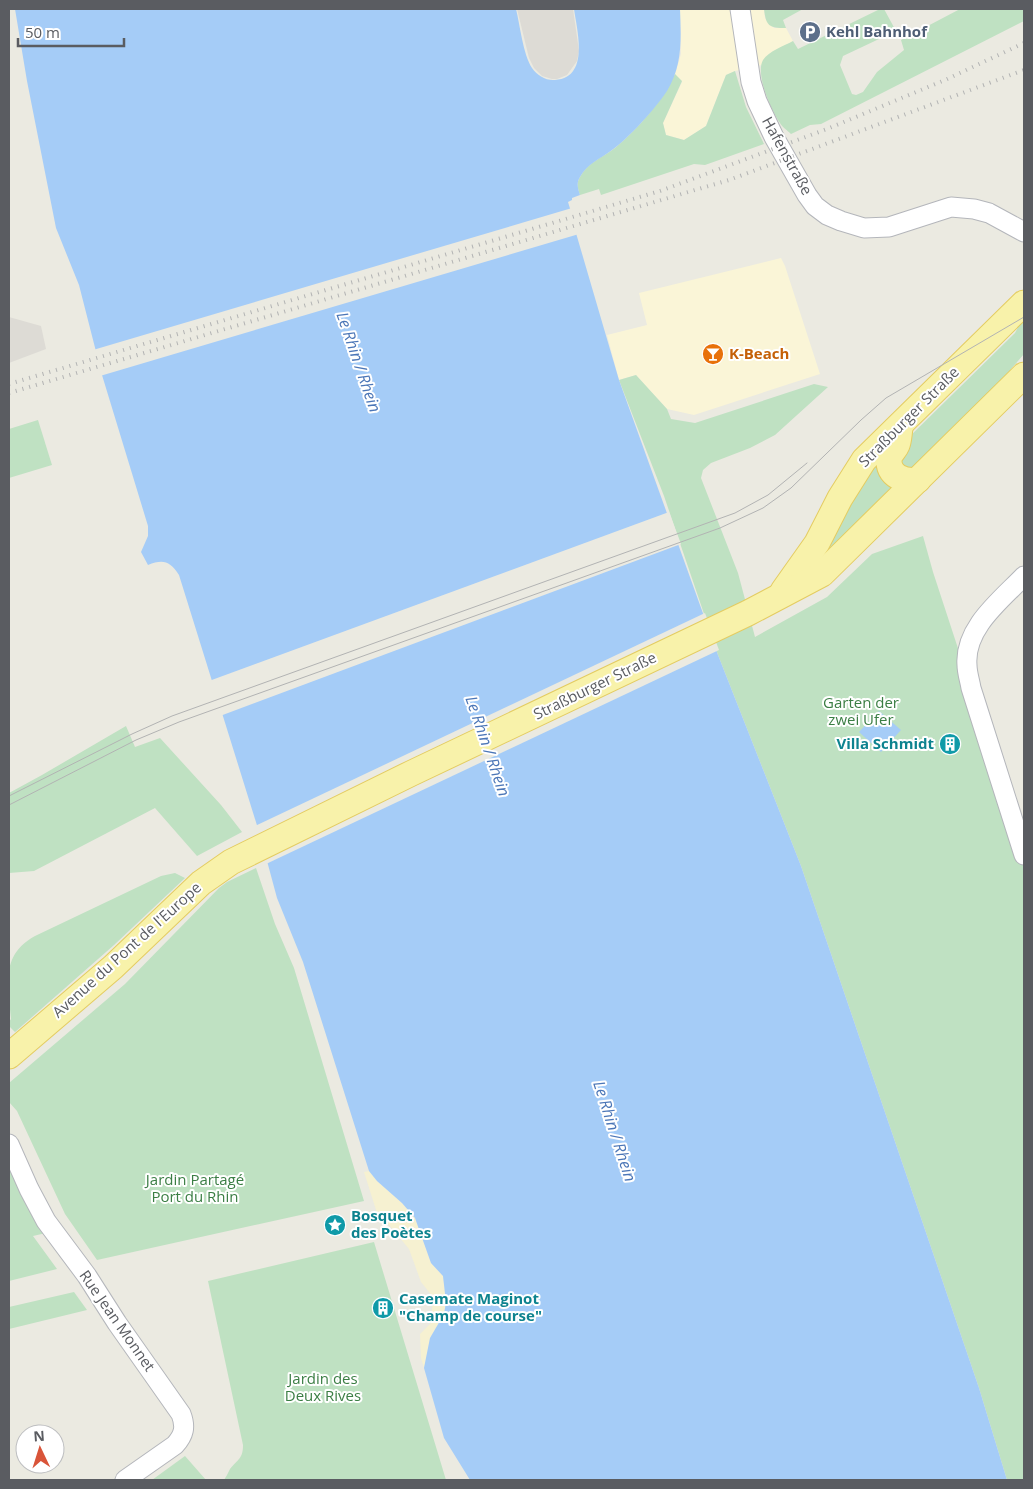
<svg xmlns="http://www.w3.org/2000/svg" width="1033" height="1489" viewBox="0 0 1033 1489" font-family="'Open Sans',sans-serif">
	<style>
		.commercial { fill: #faf5d7 }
		.industrial { fill: #dddbd5 }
		.green { fill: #bfe1c2 }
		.sand { fill: #f6f1d1 }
		.water { fill: #a5ccf7 }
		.pier { fill: #ebeae1 }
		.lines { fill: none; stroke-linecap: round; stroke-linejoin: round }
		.minor-casing { stroke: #b4b6bb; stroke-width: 21 }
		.major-casing { stroke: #e4cc61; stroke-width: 27 }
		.minor { stroke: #fff; stroke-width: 19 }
		.major { stroke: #f8f2aa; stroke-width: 25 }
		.tram { stroke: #b2b3b3; stroke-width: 1 }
		.rail { stroke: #b2b3b3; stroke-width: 4; stroke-dasharray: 1 6; stroke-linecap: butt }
		.labels { text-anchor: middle; stroke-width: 4; stroke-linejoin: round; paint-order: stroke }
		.service-label { font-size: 15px; font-weight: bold; fill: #4e5e75; stroke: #fff; text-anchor: start }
		.street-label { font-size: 15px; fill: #5a5c61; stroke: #fff }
		.food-label { font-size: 15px; font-weight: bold; fill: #c56008; stroke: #fff; text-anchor: start }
		.park-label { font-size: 15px; fill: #3b7e44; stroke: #fff }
		.culture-label { font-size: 15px; font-weight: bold; fill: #0d838f; stroke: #fff; text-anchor: start }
		.water-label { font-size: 16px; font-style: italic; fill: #4b76b7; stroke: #fff }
	</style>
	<rect width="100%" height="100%" fill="#ebeae1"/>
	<!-- commercial -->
	<g class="commercial">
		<polygon points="680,9 764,9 765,18 774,28 786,28 793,41 769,54 764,60 762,65 735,71 726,75 706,126 684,140 666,135 663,123 682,82 675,74 681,54"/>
		<polygon points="781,258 785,266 820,374 694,415 667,409 636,375 619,380 607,335 647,325 639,293"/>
	</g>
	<!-- industrial -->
	<g class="industrial">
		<polygon points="517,9 573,9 579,51 577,61 567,75 557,79 552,79 542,76 534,68 529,58"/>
		<polygon points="9,317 41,326 46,349 9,363"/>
	</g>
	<!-- green -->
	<g class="green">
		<path d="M764 9H803L783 20 786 28C769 28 766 26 764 9Z"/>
		<path d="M880 9H884L896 31 843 56 840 65 852 94 856 95 863 92 877 72 904 50 901 40 960 9H1024V21L821 124 810 125 791 134C787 130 782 127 780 123 771 110 755 74 763 60 769 51 784 46 793 41L798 49Z"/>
		<path d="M735 71 746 107 764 144 705 165 694 164 601 195 599 189 580 195C578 189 576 183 580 177 588 162 602 158 615 148 639 128 661 102 675 74L682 81 663 123 666 135 684 140 706 126 726 75Z"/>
		<polygon points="1024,316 1024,354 1011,369 1002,386 917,471 900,469 901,445 1015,333"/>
		<polygon points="636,375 667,409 671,419 695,423 814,384 828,387 775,435 750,448 711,463 703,470 701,478 738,573 755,637 827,597 872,554 923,536 933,572 1024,850 1024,1480 1007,1480 979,1388 801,866 718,655 664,496 619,380"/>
		<polygon points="38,420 52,465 9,478 9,429"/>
		<polygon points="879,458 898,488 820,561 826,543"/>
		<polygon points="126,726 135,747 160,738 221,805 242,832 197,856 155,808 34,871 9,873 9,793 42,775"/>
		<polygon points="256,868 275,924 294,968 364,1201 97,1260 65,1214 17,1111 9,1102 9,1083 125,984 219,888 227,882"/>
		<path d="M175 873 185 878 114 945 15 1032 9 1026V1022L11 1019C8 986 0 955 35 936L161 876Z"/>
		<polygon points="9,1161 46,1233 33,1236 57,1269 9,1281"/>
		<path d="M374 1242 446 1480H224C226 1477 228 1473 230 1469 238 1459 243 1459 243 1445L208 1281Z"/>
		<polygon points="74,1292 87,1310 9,1329 9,1307"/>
		<polygon points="185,1456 206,1480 152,1480"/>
	</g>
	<!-- sand -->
	<polygon class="sand" points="369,1171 377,1181 402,1203 415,1218 431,1263 443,1276 446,1302 444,1314 430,1338 424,1368 421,1358 420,1334 431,1323 433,1297 421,1282 409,1249 390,1226 377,1213 364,1172"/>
	<!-- water -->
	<g class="water">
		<path d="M15 9H516C520 25 523 54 532 68 537 75 546 81 555 80 590 78 577 30 574 9H680C681 38 683 65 667 91 656 108 628 139 612 150 600 159 587 164 580 177 576 183 578 189 580 195L572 198V200L568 202 572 215 571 216 619 380 718 655 801 866 979 1388 1007 1480H470L444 1438 424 1368 430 1338 444 1314 446 1302 443 1276 431 1263 415 1218 402 1203 377 1181 369 1171 303 962 277 898 260 835 179 575C170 561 163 559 148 565L141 552 148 536V526L102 375 79 285 56 228 27 81Z"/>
		<polygon points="879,711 901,730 881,752 859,732"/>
	</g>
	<!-- pier -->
	<g class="pier">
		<polygon points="572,208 579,234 100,376 93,350"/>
		<polygon points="669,512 681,544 220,716 209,681"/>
		<polygon points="705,613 719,650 266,864 255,826"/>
	</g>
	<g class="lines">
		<!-- minor casing -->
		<g class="minor-casing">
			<g id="minor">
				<polyline points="740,9 751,82 757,101 774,137 807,195 815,206 827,215 841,221 864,228 889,227 951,207 974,209 989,213 1024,232"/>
				<path d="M1024 576C1001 600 964 628 967 665 967 673 970 681 971 688L1024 855"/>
				<path d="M9 1144 29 1189 46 1221 87 1276 117 1323 181 1414C186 1427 184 1435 175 1445L125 1480"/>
			</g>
		</g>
		<!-- major casing -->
		<g class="major-casing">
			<g id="major">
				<path d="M900 428C899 434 899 440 897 445 895 450 890 453 889 459 888 476 904 482 918 480"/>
				<polyline points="783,591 817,543 840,498 864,460 1024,303"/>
				<polyline points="9,1056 113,967 201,883 231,862 412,773 748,613 822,574 1024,375"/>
			</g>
		</g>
		<!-- minor -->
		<use href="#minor" class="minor"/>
		<!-- major -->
		<use href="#major" class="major"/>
		<!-- tram -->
		<g class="tram">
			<polyline points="9,796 132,734 172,716 735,513 768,495 807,463"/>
			<polyline points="9,805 136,740 179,722 720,528 763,508 791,488 861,420 886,398 1024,317"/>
		</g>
		<!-- rail -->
		<g class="rail">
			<polyline points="9,384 660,191 827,129 945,80 1024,43"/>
			<polyline points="9,393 729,180 1024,70"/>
		</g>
	</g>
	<!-- icons -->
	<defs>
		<g id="parking-disc" transform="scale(1.125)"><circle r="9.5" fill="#5c6f8a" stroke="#fff"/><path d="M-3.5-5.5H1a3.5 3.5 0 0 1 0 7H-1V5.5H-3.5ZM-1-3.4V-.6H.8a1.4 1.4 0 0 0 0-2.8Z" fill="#fff"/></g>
		<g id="bar-disc" transform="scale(1.125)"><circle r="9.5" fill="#e8710a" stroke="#fff"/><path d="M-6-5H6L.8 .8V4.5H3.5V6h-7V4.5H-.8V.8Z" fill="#fff"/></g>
		<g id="building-disc" transform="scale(1.125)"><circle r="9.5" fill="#0f9aa8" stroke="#fff"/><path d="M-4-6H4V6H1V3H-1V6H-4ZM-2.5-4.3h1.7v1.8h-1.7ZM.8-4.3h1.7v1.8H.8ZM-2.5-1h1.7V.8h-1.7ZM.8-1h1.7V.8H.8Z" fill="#fff"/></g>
		<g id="sight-disc" transform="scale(1.125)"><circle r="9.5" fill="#0f9aa8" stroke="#fff"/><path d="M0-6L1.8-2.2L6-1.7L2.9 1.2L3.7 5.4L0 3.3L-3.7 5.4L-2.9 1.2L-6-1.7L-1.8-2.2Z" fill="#fff"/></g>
	</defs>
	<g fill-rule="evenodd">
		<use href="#parking-disc" x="810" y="32"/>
		<use href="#bar-disc" x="713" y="354"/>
		<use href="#building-disc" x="950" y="744"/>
		<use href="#sight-disc" x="335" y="1225"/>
		<use href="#building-disc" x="383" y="1308"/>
	</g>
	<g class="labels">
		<!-- service labels -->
		<g class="service-label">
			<text x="826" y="37">Kehl Bahnhof</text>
		</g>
		<!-- street labels -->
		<g class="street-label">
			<text transform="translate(787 156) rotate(61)" y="5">Hafenstraße</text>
			<text transform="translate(909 417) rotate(-45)" y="5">Straßburger Straße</text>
			<text transform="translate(595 686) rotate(-26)" y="5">Straßburger Straße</text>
			<text transform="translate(127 950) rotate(-42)" y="5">Avenue du Pont de l'Europe</text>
			<text transform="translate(117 1321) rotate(55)" y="5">Rue Jean Monnet</text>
		</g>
		<!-- food labels -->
		<g class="food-label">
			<text x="729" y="359">K-Beach</text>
		</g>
		<!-- park labels -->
		<g class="park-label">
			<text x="861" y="708">Garten der<tspan x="861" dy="17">zwei Ufer</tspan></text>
			<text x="195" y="1185">Jardin Partagé<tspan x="195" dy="17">Port du Rhin</tspan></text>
			<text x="323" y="1384">Jardin des<tspan x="323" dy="17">Deux Rives</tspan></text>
		</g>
		<!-- culture labels -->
		<g class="culture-label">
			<text x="934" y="749" text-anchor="end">Villa Schmidt</text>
			<text x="351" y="1221">Bosquet<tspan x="351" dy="17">des Poètes</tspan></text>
			<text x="399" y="1304">Casemate Maginot<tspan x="399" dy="17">"Champ de course"</tspan></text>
		</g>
		<!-- water labels -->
		<g class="water-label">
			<text transform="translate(359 362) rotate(71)" y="6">Le Rhin / Rhein</text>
			<text transform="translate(488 746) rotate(71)" y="6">Le Rhin / Rhein</text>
			<text transform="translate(615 1131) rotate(72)" y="6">Le Rhin / Rhein</text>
		</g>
	</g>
	<!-- border -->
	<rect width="1033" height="1489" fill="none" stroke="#5a5c61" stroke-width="20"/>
	<!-- north arrow -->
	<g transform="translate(40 1449) rotate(356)"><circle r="24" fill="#ffffff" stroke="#bdbec0"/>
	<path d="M0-4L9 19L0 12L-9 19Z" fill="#d95439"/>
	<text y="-8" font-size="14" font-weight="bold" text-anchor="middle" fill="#5a5c61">N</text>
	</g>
	<!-- scale -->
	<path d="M18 38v8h106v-8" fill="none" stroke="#5a5c61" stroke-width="2.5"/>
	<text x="25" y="38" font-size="15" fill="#5a5c61" stroke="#ffffff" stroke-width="4" paint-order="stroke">50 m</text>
</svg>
